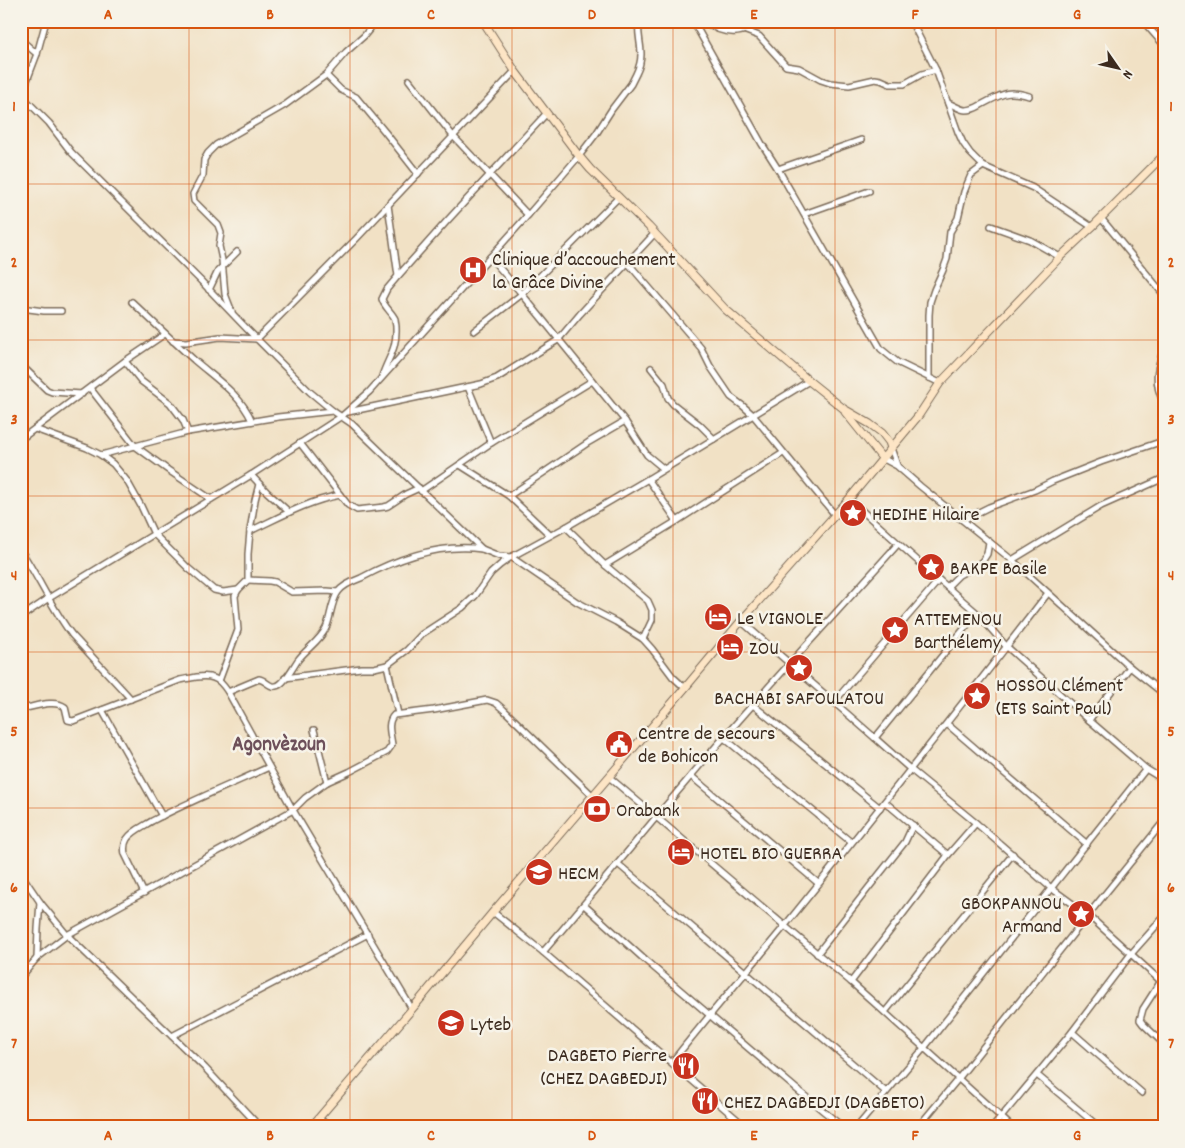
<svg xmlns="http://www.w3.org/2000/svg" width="1185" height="1148" viewBox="0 0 1185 1148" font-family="Dekko,sans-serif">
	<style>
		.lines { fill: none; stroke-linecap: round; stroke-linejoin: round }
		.street-casing { stroke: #7b6a58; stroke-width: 8 }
		.secondary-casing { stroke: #7b6a58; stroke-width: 9 }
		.street { stroke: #fff; stroke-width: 5 }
		.secondary { stroke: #fde5c5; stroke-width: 7 }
		.grid { fill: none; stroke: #d7540e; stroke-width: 1; stroke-opacity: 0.55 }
		.labels { text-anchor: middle; stroke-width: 5; stroke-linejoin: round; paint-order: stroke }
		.poi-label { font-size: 20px; fill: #3b2a1e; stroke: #f7f3e8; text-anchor: start }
		.neighbourhood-label { font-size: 21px; font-weight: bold; fill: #6d505a; stroke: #f7f3e8 }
		.neatline { fill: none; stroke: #d7540e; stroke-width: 2 }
		.grid-label { font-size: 16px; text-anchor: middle; font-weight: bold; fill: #d7540e }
	</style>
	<rect width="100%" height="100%" fill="#f7f3e8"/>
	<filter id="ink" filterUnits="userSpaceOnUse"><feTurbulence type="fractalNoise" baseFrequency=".02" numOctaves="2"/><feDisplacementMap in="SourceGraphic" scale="10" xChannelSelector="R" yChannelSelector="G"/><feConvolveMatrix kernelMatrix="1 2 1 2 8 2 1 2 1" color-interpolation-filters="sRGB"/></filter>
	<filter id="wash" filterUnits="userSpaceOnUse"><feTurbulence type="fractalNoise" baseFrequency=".0096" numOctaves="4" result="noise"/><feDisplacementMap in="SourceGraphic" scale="20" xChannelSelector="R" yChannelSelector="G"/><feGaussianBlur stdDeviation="1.12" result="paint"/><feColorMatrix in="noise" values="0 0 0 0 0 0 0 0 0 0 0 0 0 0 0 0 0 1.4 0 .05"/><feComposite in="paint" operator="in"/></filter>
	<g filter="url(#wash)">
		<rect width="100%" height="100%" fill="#f1e1c5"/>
	</g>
	<g filter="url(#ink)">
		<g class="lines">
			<!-- street casing -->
			<g class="street-casing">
				<g id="street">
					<polyline points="693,21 762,144 778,169 881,349 897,362 940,383"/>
					<path d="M702 21C728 38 741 34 768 21"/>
					<polyline points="911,21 936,70 958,132 963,143 970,153 983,166 1033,188 1092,227"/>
					<polyline points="1143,21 1164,45"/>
					<polyline points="746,31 759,36 786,66 799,68 821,80 830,83 849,85 875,79 881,80 890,84 904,84 922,74 936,70"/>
					<polyline points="21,40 37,54"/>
					<polyline points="326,75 341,90 356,97 385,132 418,174"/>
					<polyline points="409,80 453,136 528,215"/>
					<polyline points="21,95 49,123 71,152 200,280 248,330 310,392 333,411 352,424 482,549 499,556 511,557 577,602 616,622 643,639 652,649 673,677 685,688"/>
					<polyline points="21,96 37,54 46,21"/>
					<path d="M948 103C954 105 960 110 966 110 972 110 976 108 981 105 1001 95 1006 89 1029 96"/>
					<polyline points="778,169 861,140"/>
					<polyline points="804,214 869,191"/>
					<polyline points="1101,218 1164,295"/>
					<polyline points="991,226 1030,240 1060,257"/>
					<polyline points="490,257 522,294 625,421 647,455 664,469"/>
					<polyline points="628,263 701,348 710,366 731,397 743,406 753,415 835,515"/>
					<polyline points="398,276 447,221 546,114"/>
					<polyline points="209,290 218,271 237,252"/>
					<path d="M132 302C153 322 173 341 194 360 216 379 240 394 252 421"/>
					<polyline points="21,308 44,311 61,311"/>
					<polyline points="232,312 225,294 222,260 219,246 221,233 218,225 194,201 193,194 203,175 204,160 208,153 216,145 285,105 326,75 346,52 364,36 373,25 374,21"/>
					<polyline points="474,331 522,294 619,197"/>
					<polyline points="173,341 186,342 220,337 257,339 356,239 515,71"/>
					<path d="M1164 348C1157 368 1153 383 1164 403"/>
					<polyline points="125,361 141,381 170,403 183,420 188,432"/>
					<polyline points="21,365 47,390 52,392 82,394"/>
					<polyline points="651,368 664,384 668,398 673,404 700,425 714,439"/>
					<path d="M382 376C389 356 397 349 396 327 396 325 395 321 395 319 392 312 384 307 382 299L387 289 398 276 388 205"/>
					<polyline points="929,378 929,315 930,302 934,290 943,270 947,259 950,232 958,218 964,192 968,182 971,175 983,166"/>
					<polyline points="468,387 491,443"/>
					<polyline points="90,388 135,446 168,470 211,499"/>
					<polyline points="348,412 481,384 497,378 558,340 580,314 655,233"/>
					<polyline points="35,429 87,448 101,455 113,464 127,481 141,506 154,534 188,568 214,590 223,592 238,590"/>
					<polyline points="21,439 125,361 165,334"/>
					<polyline points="300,443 348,505 357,510 384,507 388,506 406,494 419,488"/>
					<polyline points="891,448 897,465"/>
					<polyline points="101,455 188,432 278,417 333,411"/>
					<polyline points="882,458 897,466 920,486 1012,560 1130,667 1164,694"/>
					<polyline points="460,465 509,496 550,535"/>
					<polyline points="251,475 267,492 289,512"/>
					<polyline points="648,479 677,521"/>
					<polyline points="421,491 491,443 592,381"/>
					<polyline points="509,496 589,442 625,421"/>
					<polyline points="963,520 989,507 1035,490 1053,481 1101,462 1160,442 1164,444"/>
					<polyline points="566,527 605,565 648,601 652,610 652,620 643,639"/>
					<path d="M250 531C280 517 308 501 340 495"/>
					<path d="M21 551C39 578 52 609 72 635L131 699"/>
					<polyline points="1012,560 1101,506 1164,478"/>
					<polyline points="605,565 677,521 783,453"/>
					<polyline points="248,580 270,581 275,582 292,592 327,591 338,592"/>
					<polyline points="947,587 959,575 978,565 983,560 987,554 989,542"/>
					<polyline points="977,613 1006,646 1089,720 1146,769 1164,780"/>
					<path d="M21 617 49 598 251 475 342 416 369 392 528 215 579 156 596 134 612 109 631 84 636 74C639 68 641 61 641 54 641 43 637 32 639 21"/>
					<polyline points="741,621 875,738 977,613 939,580 849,499"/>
					<polyline points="387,665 398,714"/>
					<polyline points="285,678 361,668 374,668 387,665 407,650 422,634 462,608 475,596 491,573 500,565 511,557 566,527 648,479 809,381"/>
					<polyline points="219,681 238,630 235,596 238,590 248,580 248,554 250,531 255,500 259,484"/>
					<path d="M228 692 259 679C266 680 269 688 276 686 284 685 293 667 298 660 306 649 320 641 326 628 331 617 331 602 338 592 343 585 353 581 361 578 398 558 439 543 482 549"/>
					<polyline points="834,702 939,580"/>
					<polyline points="753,705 880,808"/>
					<path d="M21 709C34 707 54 699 65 707L68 720 73 721 180 680C192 678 210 672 220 682 223 685 226 689 228 692L293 810 305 798 327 782 349 772 387 752 392 745C391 735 386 723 394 715L434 710 487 700 496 703 504 710 593 796"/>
					<polyline points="102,710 162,816"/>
					<polyline points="1089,720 1130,667"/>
					<polyline points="947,724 1087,844"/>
					<polyline points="314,730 327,782"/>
					<polyline points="724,738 851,842"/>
					<polyline points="875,738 910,769 976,823 1051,888 1088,915 958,1079 918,1127"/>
					<polyline points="691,776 818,883"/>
					<polyline points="609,777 851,982 1012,1127"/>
					<polyline points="885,802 948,855"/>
					<polyline points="1164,821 1088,915 1164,984"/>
					<polyline points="618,864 886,1092"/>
					<polyline points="21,874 40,902 67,935 205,1068 260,1127"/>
					<path d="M144 893 125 854C124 849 124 844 127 839 132 831 144 826 152 821 190 801 230 785 269 767"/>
					<polyline points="584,905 645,960 800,1092 843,1127"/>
					<polyline points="493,912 543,952 746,1127"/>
					<path d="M543 952C610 875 673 794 741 718 793 659 846 602 898 544"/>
					<polyline points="817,954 870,886 905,842 913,825"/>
					<polyline points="37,958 38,929 40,902"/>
					<polyline points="21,977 37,958 67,935 293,810 412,1009"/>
					<polyline points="1161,981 1143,1009 1140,1020 1143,1024 1164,1044"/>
					<polyline points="851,982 948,855 976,823"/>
					<polyline points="885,1012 1013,854"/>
					<polyline points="1072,1032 1142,1093"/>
					<polyline points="172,1036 368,934"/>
					<path d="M672 1062C708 1016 746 973 783 928 873 817 961 706 1048 593"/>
					<polyline points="1037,1075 1099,1127"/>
					<polyline points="319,1118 329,1127"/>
					<polyline points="857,1127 924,1048 1146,769"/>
					<polyline points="993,1127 1072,1032 1131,954 1164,917"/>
				</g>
			</g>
			<!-- secondary casing -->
			<g class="secondary-casing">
				<g id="secondary">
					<polyline points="483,21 515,71 579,156 590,169 649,227 725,309 809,381 844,409 870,424 882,433 889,442 891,448"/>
					<polyline points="845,412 882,458"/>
					<polyline points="311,1127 412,1009 493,912 685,688 741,621 849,499 919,415 940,383 1060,257 1092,227 1164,155"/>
				</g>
			</g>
			<!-- street -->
			<use href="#street" class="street"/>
			<!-- secondary -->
			<use href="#secondary" class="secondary"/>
		</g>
	</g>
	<!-- grid -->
	<path class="grid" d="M189 21V1127M350 21V1127M512 21V1127M673 21V1127M835 21V1127M996 21V1127M21 184H1164M21 340H1164M21 496H1164M21 652H1164M21 808H1164M21 964H1164"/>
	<!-- icons -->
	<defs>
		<g id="hospital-disc" transform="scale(1.4375)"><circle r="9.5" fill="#c8321e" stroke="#f7f3e8"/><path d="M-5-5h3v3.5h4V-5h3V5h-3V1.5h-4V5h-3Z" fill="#fff"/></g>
		<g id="sight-disc" transform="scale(1.4375)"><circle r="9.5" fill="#c8321e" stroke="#f7f3e8"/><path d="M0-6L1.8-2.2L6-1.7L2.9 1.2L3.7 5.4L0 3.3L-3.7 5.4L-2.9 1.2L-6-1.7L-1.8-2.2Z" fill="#fff"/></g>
		<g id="hotel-disc" transform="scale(1.4375)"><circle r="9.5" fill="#c8321e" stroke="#f7f3e8"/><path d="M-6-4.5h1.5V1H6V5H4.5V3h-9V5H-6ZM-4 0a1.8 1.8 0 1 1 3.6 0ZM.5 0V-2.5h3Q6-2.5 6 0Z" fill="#fff"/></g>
		<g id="civic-disc" transform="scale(1.4375)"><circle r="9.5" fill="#c8321e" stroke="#f7f3e8"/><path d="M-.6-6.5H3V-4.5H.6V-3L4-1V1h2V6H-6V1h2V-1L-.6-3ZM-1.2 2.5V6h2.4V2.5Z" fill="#fff"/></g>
		<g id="bank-disc" transform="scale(1.4375)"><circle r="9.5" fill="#c8321e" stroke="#f7f3e8"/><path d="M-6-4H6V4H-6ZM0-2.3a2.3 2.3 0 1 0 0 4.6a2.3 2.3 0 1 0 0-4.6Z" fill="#fff"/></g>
		<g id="university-disc" transform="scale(1.4375)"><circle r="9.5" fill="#c8321e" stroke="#f7f3e8"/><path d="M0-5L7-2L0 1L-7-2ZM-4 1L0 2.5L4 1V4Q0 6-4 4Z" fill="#fff"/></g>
		<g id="school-disc" transform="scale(1.4375)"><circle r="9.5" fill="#c8321e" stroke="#f7f3e8"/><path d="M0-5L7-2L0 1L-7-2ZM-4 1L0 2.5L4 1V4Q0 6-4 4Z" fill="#fff"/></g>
		<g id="restaurant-disc" transform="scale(1.4375)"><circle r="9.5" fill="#c8321e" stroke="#f7f3e8"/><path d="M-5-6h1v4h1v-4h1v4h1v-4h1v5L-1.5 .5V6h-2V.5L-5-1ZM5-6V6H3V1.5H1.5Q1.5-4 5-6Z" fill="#fff"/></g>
	</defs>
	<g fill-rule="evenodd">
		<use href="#hospital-disc" x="473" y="270"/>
		<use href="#sight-disc" x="853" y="513"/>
		<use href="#sight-disc" x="931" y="567"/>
		<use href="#hotel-disc" x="718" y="617"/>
		<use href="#sight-disc" x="895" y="630"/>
		<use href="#hotel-disc" x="730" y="647"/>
		<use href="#sight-disc" x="799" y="668"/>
		<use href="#sight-disc" x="977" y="696"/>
		<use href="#civic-disc" x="619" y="744"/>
		<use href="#bank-disc" x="597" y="809"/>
		<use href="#hotel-disc" x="681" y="852"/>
		<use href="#university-disc" x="539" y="872"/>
		<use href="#sight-disc" x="1081" y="914"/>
		<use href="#school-disc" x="451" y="1023"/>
		<use href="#restaurant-disc" x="686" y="1066"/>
		<use href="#restaurant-disc" x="705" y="1101"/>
	</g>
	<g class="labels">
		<!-- poi labels -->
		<g class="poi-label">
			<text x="492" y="265">Clinique d’accouchement<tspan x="492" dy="23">la Grâce Divine</tspan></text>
			<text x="872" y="520">HEDIHE Hilaire</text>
			<text x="950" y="574">BAKPE Basile</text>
			<text x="737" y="624">Le VIGNOLE</text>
			<text x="914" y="625">ATTEMENOU<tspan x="914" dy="23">Barthélemy</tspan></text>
			<text x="749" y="654">ZOU</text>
			<text x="996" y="691">HOSSOU Clément<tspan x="996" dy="23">(ETS Saint Paul)</tspan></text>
			<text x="799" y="704" text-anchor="middle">BACHABI SAFOULATOU</text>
			<text x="638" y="739">Centre de secours<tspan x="638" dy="23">de Bohicon</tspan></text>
			<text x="616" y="816">Orabank</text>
			<text x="700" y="859">HOTEL BIO GUERRA</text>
			<text x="558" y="879">HECM</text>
			<text x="1062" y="909" text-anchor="end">GBOKPANNOU<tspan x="1062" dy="23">Armand</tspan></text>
			<text x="470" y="1030">Lyteb</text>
			<text x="667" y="1061" text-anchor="end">DAGBETO Pierre<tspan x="667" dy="23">(CHEZ DAGBEDJI)</tspan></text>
			<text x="724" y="1108">CHEZ DAGBEDJI (DAGBETO)</text>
		</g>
		<!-- neighbourhood labels -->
		<g class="neighbourhood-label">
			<text x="279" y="750">Agonvèzoun</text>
		</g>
	</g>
	<!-- margin -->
	<rect width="1185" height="1148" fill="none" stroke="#f7f3e8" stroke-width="55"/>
	<!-- north arrow -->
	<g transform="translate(1118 68) rotate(124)" stroke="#f7f3e8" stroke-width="4" paint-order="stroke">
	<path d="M0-4L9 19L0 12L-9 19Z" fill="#3b2a1e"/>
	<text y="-8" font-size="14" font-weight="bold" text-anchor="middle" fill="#3b2a1e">N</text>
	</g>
	<rect x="28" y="28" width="1130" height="1092" class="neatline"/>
	<g class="grid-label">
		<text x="108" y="19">A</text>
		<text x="270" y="19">B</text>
		<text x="431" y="19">C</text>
		<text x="592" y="19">D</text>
		<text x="754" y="19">E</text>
		<text x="915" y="19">F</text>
		<text x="1077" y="19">G</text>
		<text x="14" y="111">1</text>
		<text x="1171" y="111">1</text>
		<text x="14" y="267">2</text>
		<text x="1171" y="267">2</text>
		<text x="14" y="424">3</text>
		<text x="1171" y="424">3</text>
		<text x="14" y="580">4</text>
		<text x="1171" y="580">4</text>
		<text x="14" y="736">5</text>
		<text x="1171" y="736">5</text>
		<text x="14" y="892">6</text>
		<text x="1171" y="892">6</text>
		<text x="14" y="1048">7</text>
		<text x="1171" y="1048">7</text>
		<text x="108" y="1140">A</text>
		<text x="270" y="1140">B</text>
		<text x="431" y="1140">C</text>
		<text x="592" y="1140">D</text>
		<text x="754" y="1140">E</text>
		<text x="915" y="1140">F</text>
		<text x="1077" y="1140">G</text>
	</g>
</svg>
